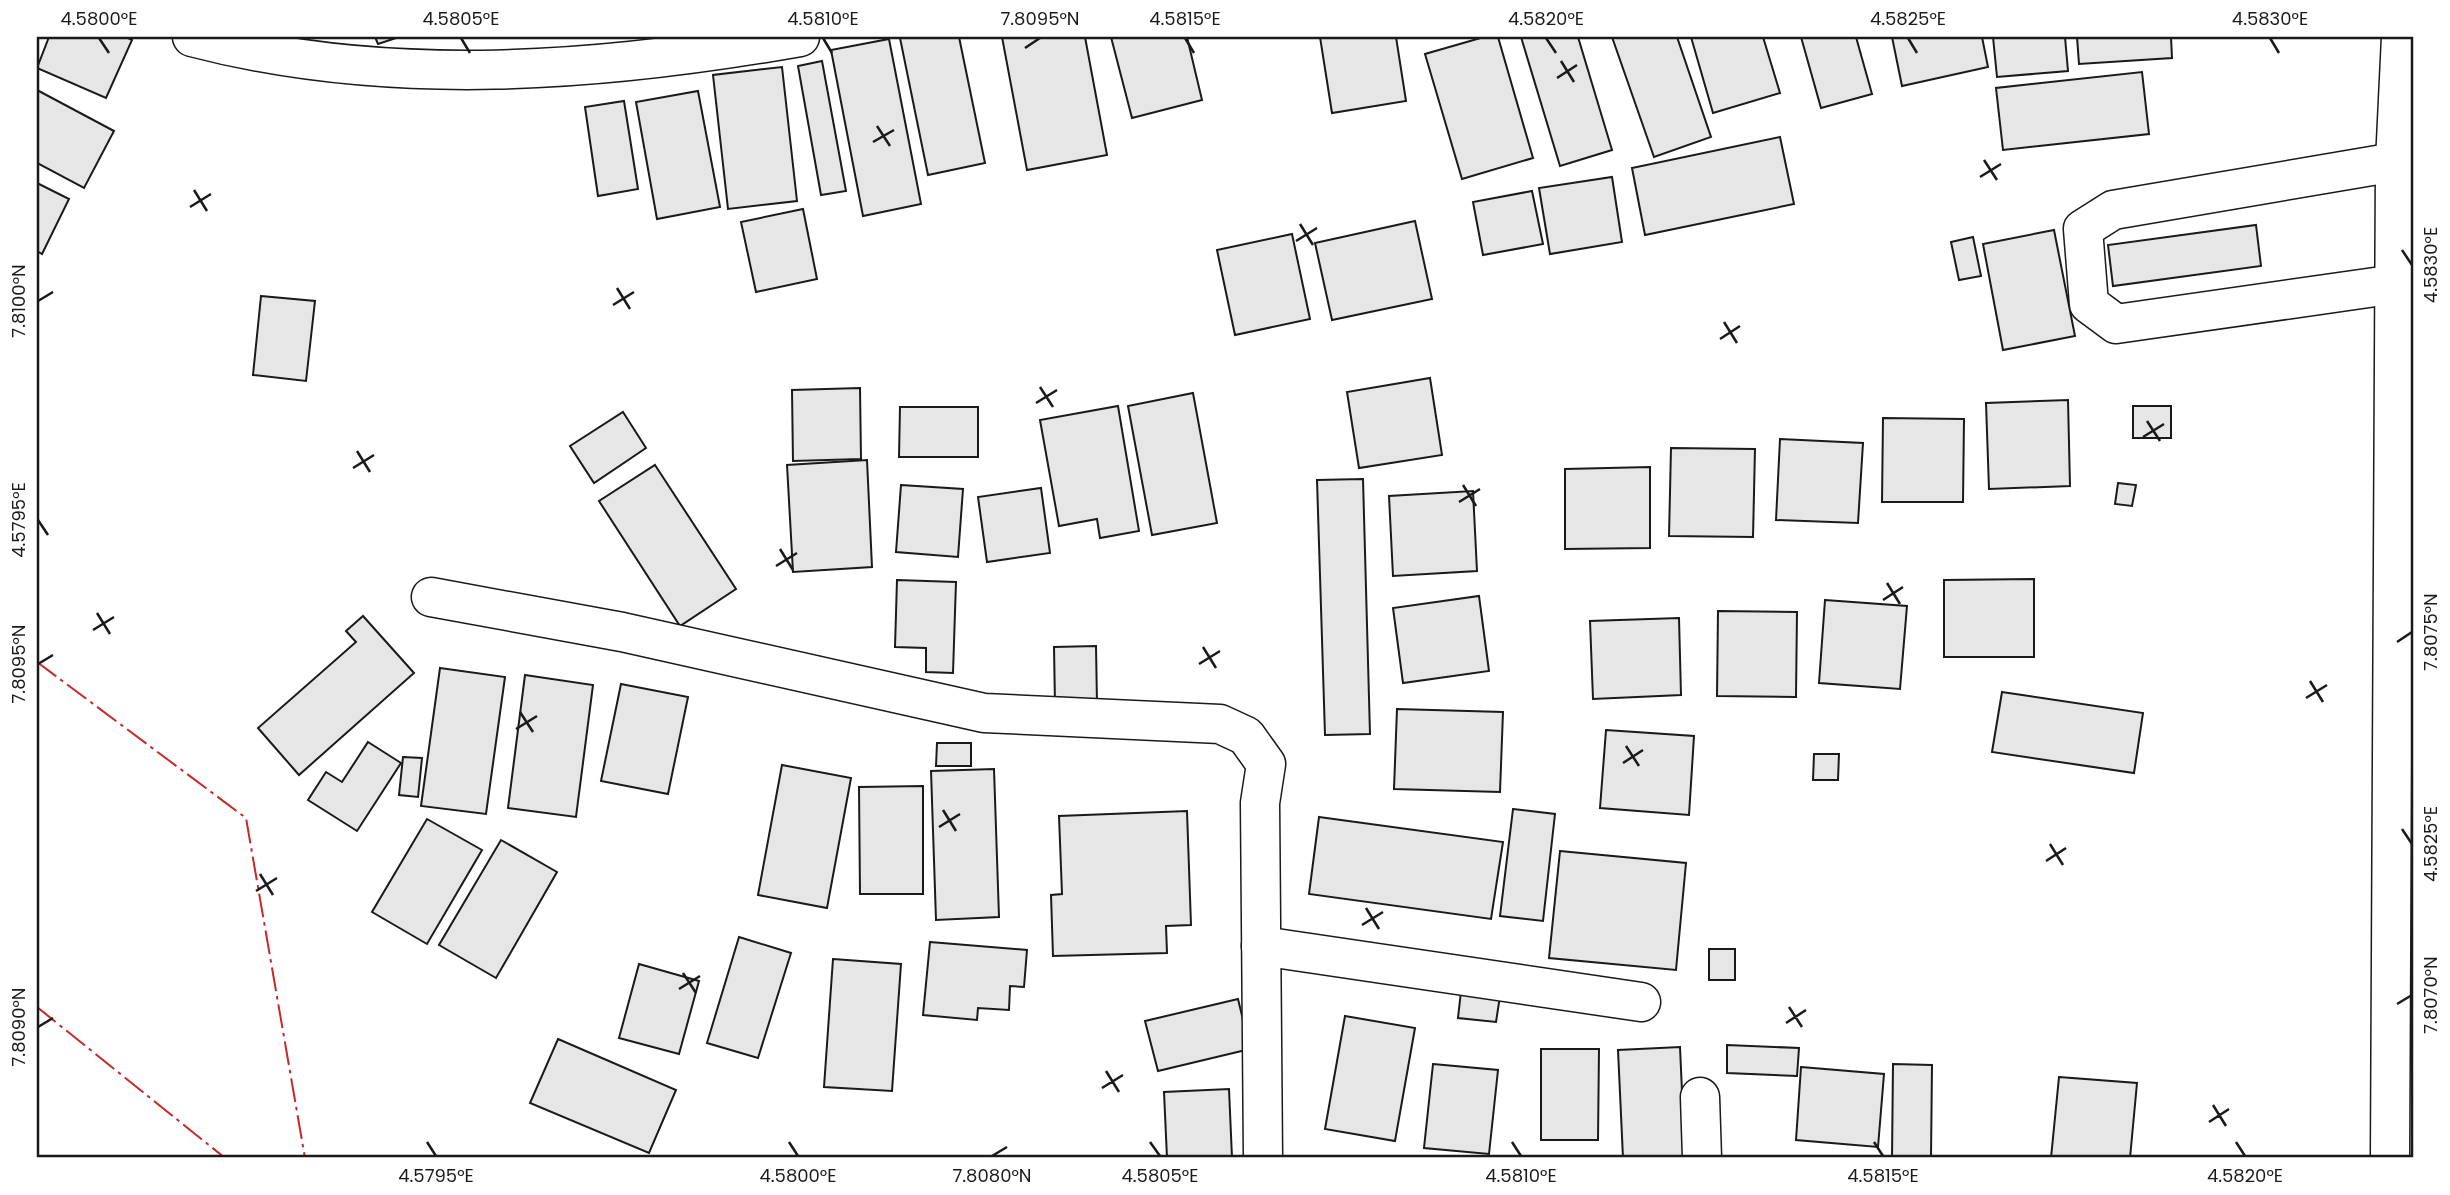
<svg xmlns="http://www.w3.org/2000/svg" width="2450" height="1195" viewBox="0 0 2450 1195" font-family="Poppins,sans-serif">
	<style>
		.building { fill: #e6e6e6; stroke: #1a1a1a; stroke-width: 2 }
		.lines { fill: none; stroke-linecap: round; stroke-linejoin: round }
		.minor-casing { stroke: #1a1a1a; stroke-width: 41 }
		.major-casing { stroke: #1a1a1a; stroke-width: 41 }
		.minor { stroke: #fff; stroke-width: 38 }
		.major { stroke: #fff; stroke-width: 38 }
		.power { stroke: #c62828; stroke-width: 2; stroke-dasharray: 24 5 3.5 5; stroke-linecap: butt }
		.ticks { fill: none; stroke: #1a1a1a; stroke-width: 2.5 }
		.neatline { fill: none; stroke: #1a1a1a; stroke-width: 2.5 }
		.ticks-label { font-size: 18px; text-anchor: middle; fill: #1a1a1a }
	</style>
	<rect width="100%" height="100%" fill="#fff"/>
	<!-- building -->
	<g class="building">
		<polygon points="49,37 126,37 132,40 106,98 37,68"/>
		<polygon points="375,37 399,37 378,44"/>
		<polygon points="959,37 985,163 928,175 900,38"/>
		<polygon points="1002,37 1085,37 1107,155 1027,170"/>
		<polygon points="1111,37 1187,37 1202,100 1132,118"/>
		<polygon points="1320,37 1396,37 1406,101 1332,113"/>
		<polygon points="1484,37 1498,37 1533,158 1462,179 1425,54"/>
		<polygon points="1521,37 1578,37 1612,150 1560,166"/>
		<polygon points="1612,37 1677,37 1711,137 1654,157"/>
		<polygon points="1691,37 1763,37 1780,93 1713,113"/>
		<polygon points="1801,37 1856,37 1872,94 1821,108"/>
		<polygon points="1892,37 1982,37 1988,67 1902,86"/>
		<polygon points="1993,37 2065,37 2068,71 1997,77"/>
		<polygon points="2077,37 2171,37 2172,58 2079,64"/>
		<polygon points="889,39 921,204 863,216 831,50"/>
		<polygon points="822,61 846,191 821,195 798,66"/>
		<polygon points="782,67 797,201 728,209 713,75"/>
		<polygon points="2142,72 2149,134 2003,150 1996,88"/>
		<polygon points="37,90 114,131 84,188 37,163"/>
		<polygon points="698,91 720,207 657,219 636,102"/>
		<polygon points="624,101 638,189 598,196 585,107"/>
		<polygon points="1780,137 1794,204 1645,235 1632,168"/>
		<polygon points="1612,177 1622,242 1550,254 1539,188"/>
		<polygon points="37,183 69,199 42,254 37,251"/>
		<polygon points="1532,191 1543,244 1483,255 1473,202"/>
		<polygon points="803,209 817,279 756,292 741,222"/>
		<polygon points="1415,221 1432,299 1332,320 1315,243"/>
		<polygon points="2256,225 2261,266 2113,286 2108,245"/>
		<polygon points="2054,230 2075,336 2003,350 1983,244"/>
		<polygon points="1292,234 1310,319 1235,335 1217,250"/>
		<polygon points="1973,237 1981,276 1959,280 1951,242"/>
		<polygon points="261,296 315,301 306,381 253,375"/>
		<polygon points="1430,378 1442,455 1359,468 1347,392"/>
		<polygon points="860,388 861,459 793,461 792,390"/>
		<polygon points="1193,393 1217,523 1152,535 1128,406"/>
		<polygon points="2068,400 2070,486 1989,489 1986,403"/>
		<polygon points="1118,406 1139,531 1100,538 1097,519 1059,526 1040,420"/>
		<rect x="2133" y="406" width="38" height="32"/>
		<polygon points="900,407 978,407 978,457 899,457"/>
		<polygon points="623,412 646,448 594,483 570,446"/>
		<polygon points="1883,418 1964,419 1963,502 1882,502"/>
		<polygon points="1780,439 1863,443 1858,523 1776,520"/>
		<polygon points="1671,448 1755,449 1753,537 1669,536"/>
		<polygon points="867,460 872,567 793,572 787,465"/>
		<polygon points="655,465 736,589 680,626 599,501"/>
		<polygon points="1650,467 1650,548 1565,549 1565,469"/>
		<polygon points="1363,479 1370,734 1325,735 1317,480"/>
		<polygon points="2118,483 2136,485 2132,506 2115,504"/>
		<polygon points="901,485 963,489 958,557 896,552"/>
		<polygon points="1041,488 1050,553 987,562 978,497"/>
		<polygon points="1473,491 1477,571 1393,576 1389,496"/>
		<polygon points="2034,579 2034,657 1944,657 1944,580"/>
		<polygon points="897,580 956,582 953,673 926,672 926,648 895,647"/>
		<polygon points="1479,596 1489,671 1403,683 1393,608"/>
		<polygon points="1825,600 1907,606 1900,689 1819,683"/>
		<polygon points="1718,611 1797,612 1796,697 1717,696"/>
		<polygon points="363,616 414,673 299,775 258,728 356,642 346,631"/>
		<polygon points="1679,618 1681,695 1593,699 1590,621"/>
		<polygon points="1096,646 1097,704 1055,705 1054,647"/>
		<polygon points="440,668 505,677 486,814 421,806"/>
		<polygon points="525,675 593,685 576,817 508,808"/>
		<polygon points="621,684 688,697 668,794 601,781"/>
		<polygon points="2002,692 2143,713 2134,773 1992,752"/>
		<polygon points="1397,709 1503,712 1500,792 1394,789"/>
		<polygon points="1606,730 1694,736 1689,815 1600,808"/>
		<polygon points="368,742 401,763 357,831 308,800 326,772 342,782"/>
		<polygon points="937,743 971,743 971,766 936,766"/>
		<polygon points="1814,754 1839,754 1838,780 1813,780"/>
		<polygon points="403,757 422,758 418,797 399,795"/>
		<polygon points="782,765 851,778 827,908 758,895"/>
		<polygon points="994,769 999,917 936,920 931,771"/>
		<polygon points="923,786 923,894 860,894 859,787"/>
		<polygon points="1513,809 1555,814 1543,921 1500,916"/>
		<polygon points="1187,811 1191,925 1166,926 1167,953 1053,956 1051,895 1062,894 1059,816"/>
		<polygon points="1319,817 1503,842 1491,919 1309,894"/>
		<polygon points="427,819 482,850 427,944 372,912"/>
		<polygon points="501,840 557,872 496,978 439,945"/>
		<polygon points="1560,851 1686,863 1676,970 1549,958"/>
		<polygon points="739,937 791,953 758,1058 707,1043"/>
		<polygon points="930,942 1027,950 1024,987 1010,986 1009,1010 978,1008 977,1020 923,1015"/>
		<rect x="1709" y="949" width="26" height="31"/>
		<polygon points="833,959 901,964 892,1091 824,1087"/>
		<polygon points="639,964 699,981 679,1054 619,1038"/>
		<polygon points="1461,991 1500,996 1496,1022 1458,1018"/>
		<polygon points="1238,999 1250,1049 1158,1071 1145,1021"/>
		<polygon points="1345,1016 1415,1028 1395,1141 1325,1129"/>
		<polygon points="558,1039 676,1090 649,1153 530,1103"/>
		<polygon points="1727,1045 1799,1048 1797,1076 1727,1073"/>
		<polygon points="1680,1047 1685,1158 1623,1158 1618,1050"/>
		<polygon points="1541,1049 1599,1049 1598,1140 1541,1140"/>
		<polygon points="1433,1064 1498,1070 1489,1154 1424,1148"/>
		<polygon points="1893,1064 1932,1065 1931,1158 1892,1158"/>
		<polygon points="1801,1067 1884,1074 1878,1147 1796,1140"/>
		<polygon points="2059,1077 2137,1083 2130,1158 2051,1158"/>
		<polygon points="1229,1089 1232,1158 1167,1158 1164,1092"/>
	</g>
	<g class="lines">
		<!-- minor casing -->
		<g class="minor-casing">
			<g id="minor">
				<path d="M192 37C390 89 601 72 800 37"/>
				<polyline points="2395,162 2113,210 2083,229 2089,304 2116,324 2396,284"/>
				<polyline points="431,597 622,632 984,713 1220,724 1246,736 1266,764 1260,803 1263,1158"/>
				<polyline points="1261,946 1641,1002"/>
				<polyline points="1700,1097 1702,1158"/>
			</g>
		</g>
		<!-- major casing -->
		<g class="major-casing">
			<polyline id="major" points="2390,1158 2395,162 2401,37"/>
		</g>
		<!-- minor -->
		<use href="#minor" class="minor"/>
		<!-- major -->
		<use href="#major" class="major"/>
		<!-- power -->
		<g class="power">
			<polyline points="37,662 246,818 305,1158"/>
			<polyline points="37,1007 225,1158"/>
		</g>
	</g>
	<!-- ticks -->
	<path class="ticks" d="M99 38 109 53M461 38 470 53M823 38 832 53M1185 38 1194 53M1546 38 1556 53M1908 38 1917 53M2270 38 2279 53M1025 48 1040 38M1561 61 1574 82M1557 78 1577 65M877 126 890 146M873 142 894 130M1984 160 1997 180M1980 177 2001 164M194 190 207 211M190 207 211 194M1300 224 1313 245M1296 241 1317 228M2402 250 2412 265M617 288 630 309M38 301 53 292M613 305 634 292M1724 322 1737 343M1720 339 1740 326M1040 387 1053 407M1036 403 1057 390M2147 421 2160 441M2143 437 2164 424M357 451 370 472M353 468 374 455M1463 485 1476 506M1459 502 1480 489M38 520 48 535M780 549 793 570M776 566 797 553M1887 583 1900 604M1883 600 1903 587M97 613 110 634M93 630 114 617M2397 642 2412 632M1203 647 1216 668M38 664 53 655M1199 664 1220 651M2310 681 2323 702M2306 698 2327 685M520 712 533 732M516 729 537 716M1626 746 1639 766M1623 763 1643 750M943 810 956 831M939 827 960 814M2402 829 2412 844M2050 844 2063 865M2046 861 2066 848M260 874 273 895M256 891 277 878M1366 908 1379 929M1362 925 1383 912M683 973 696 993M679 989 700 976M2397 1004 2412 995M1789 1007 1802 1027M1786 1023 1806 1010M38 1027 53 1018M1106 1071 1119 1092M1102 1088 1123 1075M2213 1105 2226 1126M2209 1122 2229 1109M427 1142 436 1156M789 1142 798 1156M1150 1142 1160 1156M1512 1142 1521 1156M1874 1142 1883 1156M2236 1142 2245 1156M992 1156 1007 1147"/>
	<!-- border -->
	<rect width="2450" height="1195" fill="none" stroke="#ffffff" stroke-width="77"/>
	<rect x="38" y="38" width="2374" height="1118" class="neatline"/>
	<g class="ticks-label">
		<text x="99" y="25">4.5800°E</text>
		<text x="461" y="25">4.5805°E</text>
		<text x="823" y="25">4.5810°E</text>
		<text x="1040" y="25">7.8095°N</text>
		<text x="1185" y="25">4.5815°E</text>
		<text x="1546" y="25">4.5820°E</text>
		<text x="1908" y="25">4.5825°E</text>
		<text x="2270" y="25">4.5830°E</text>
		<text transform="translate(2431 265) rotate(-90)" y="6">4.5830°E</text>
		<text transform="translate(19 301) rotate(-90)" y="6">7.8100°N</text>
		<text transform="translate(19 520) rotate(-90)" y="6">4.5795°E</text>
		<text transform="translate(2431 632) rotate(-90)" y="6">7.8075°N</text>
		<text transform="translate(19 664) rotate(-90)" y="6">7.8095°N</text>
		<text transform="translate(2431 844) rotate(-90)" y="6">4.5825°E</text>
		<text transform="translate(2431 995) rotate(-90)" y="6">7.8070°N</text>
		<text transform="translate(19 1027) rotate(-90)" y="6">7.8090°N</text>
		<text x="436" y="1182">4.5795°E</text>
		<text x="798" y="1182">4.5800°E</text>
		<text x="992" y="1182">7.8080°N</text>
		<text x="1160" y="1182">4.5805°E</text>
		<text x="1521" y="1182">4.5810°E</text>
		<text x="1883" y="1182">4.5815°E</text>
		<text x="2245" y="1182">4.5820°E</text>
	</g>
</svg>
